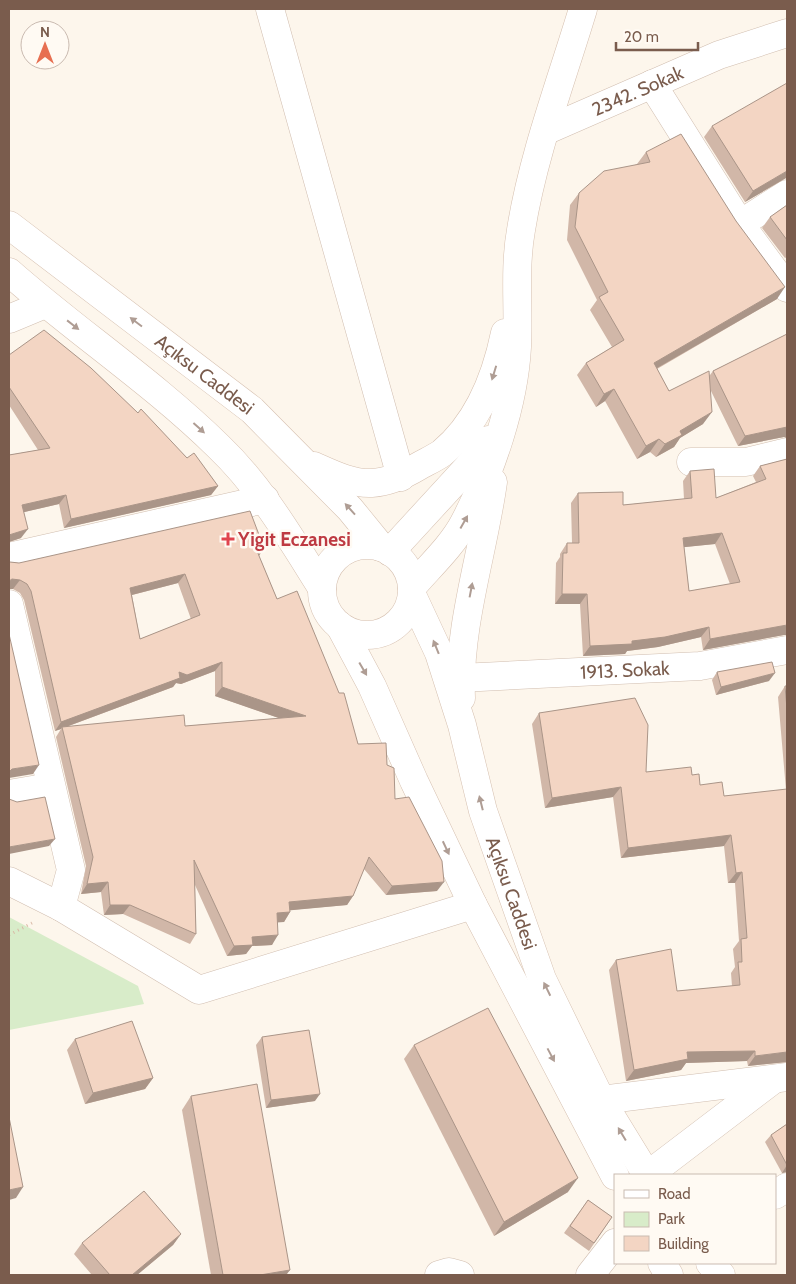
<svg xmlns="http://www.w3.org/2000/svg" width="796" height="1284" viewBox="0 0 796 1284" font-family="Cabin,sans-serif">
	<style>
		.green { fill: #d8ecc9 }
		.lines { fill: none; stroke-linecap: round; stroke-linejoin: round }
		.street-casing { stroke: #d1beb0; stroke-width: 29 }
		.secondary-casing { stroke: #d6c0b0; stroke-width: 29 }
		.path { stroke: #d9b8a5; stroke-width: 3; stroke-dasharray: 1 4; stroke-linecap: butt }
		.street { stroke: #fff; stroke-width: 28 }
		.secondary { stroke: #fff; stroke-width: 28 }
		.wall { fill: #d1b7a8; fill-rule: evenodd }
		.shaded-wall { fill: #aa9588 }
		.building { fill: #f3d5c3; stroke: #aa9588; fill-rule: evenodd }
		.oneway { fill: #af9d94 }
		.health-dot { fill: #e0444e; stroke: #fffaf3; stroke-width: 2 }
		.labels { text-anchor: middle; stroke-width: 5; stroke-linejoin: round; paint-order: stroke }
		.street-label { font-size: 19px; fill: #7a5c4d; stroke: #fffaf3 }
		.health-label { font-size: 19px; font-weight: bold; fill: #be3a42; stroke: #fffaf3; text-anchor: start }
	</style>
	<rect width="100%" height="100%" fill="#fdf6ec"/>
	<!-- green -->
	<polygon class="green" points="9,917 138,986 144,1004 9,1030"/>
	<g class="lines">
		<!-- street casing -->
		<g class="street-casing">
			<g id="street">
				<polyline points="270,9 401,477"/>
				<polyline points="652,84 740,224"/>
				<path id="s1" d="M545 131 719 55 787 33"/>
				<polyline points="787,194 740,224 787,288"/>
				<polyline points="9,319 45,304"/>
				<polyline points="691,462 746,462 787,452"/>
				<polyline points="9,557 265,499"/>
				<polyline points="9,604 71,870 61,907"/>
				<path id="s2" d="M460 678 700 666 787 650"/>
				<polyline points="9,794 50,787"/>
				<polyline points="9,881 61,907 199,990 473,905"/>
				<polyline points="601,1100 787,1077"/>
				<polyline points="648,1175 774,1079"/>
				<polyline points="775,1195 787,1187"/>
				<polyline points="439,1275 449,1272 460,1275"/>
				<polyline points="590,1275 615,1243"/>
			</g>
		</g>
		<!-- secondary casing -->
		<g class="secondary-casing">
			<g id="secondary">
				<path id="s3" d="M9 225 252 410 350 509 381 547"/>
				<path d="M9 272C77 332 154 383 219 447 261 487 291 539 322 588"/>
				<path d="M314 466C332 474 352 484 372 483 389 482 404 475 419 466 426 462 435 458 442 453 478 423 496 377 505 333"/>
				<circle cx="367" cy="590" r="45"/>
				<polyline points="390,552 469,466 488,440"/>
				<path d="M412 587C429 567 452 546 464 523 491 472 514 404 517 347 519 308 514 269 521 230 533 155 561 82 583 9"/>
				<path id="s4" d="M412 595 439 653 462 725 483 811 542 979 601 1100 647 1175"/>
				<polyline points="340,626 372,686 414,781 473,905 615,1176"/>
				<path d="M461 698C458 625 483 554 493 482"/>
				<polyline points="662,1263 669,1275"/>
				<polyline points="710,1263 721,1275"/>
			</g>
		</g>
		<!-- path -->
		<polyline class="path" points="9,935 32,923"/>
		<!-- street -->
		<use href="#street" class="street"/>
		<!-- secondary -->
		<use href="#secondary" class="secondary"/>
	</g>
	<!-- wall -->
	<g class="wall">
		<polygon points="712,126 786,178 745,202 704,137"/>
		<polygon points="646,152 777,299 657,369 669,391 710,375 713,371 787,334 787,438 784,437 738,446 711,391 703,424 680,438 674,447 656,457 650,452 637,459 605,401 596,407 577,375 586,363 612,347 590,310 597,300 567,240 570,205 579,193 637,164"/>
		<polygon points="787,205 787,257 785,258 762,228 770,217"/>
		<polygon points="9,355 138,413 218,486 211,495 64,528 59,504 24,512 21,538 9,542 9,455 38,450 9,405"/>
		<path d="M787 459 784 635 703 650 701 637 658 647 627 651 625 654 583 656 580 604H555L556 563 560 557V554L567 543H572L571 503 578 493 623 505 684 499 683 481 690 471 716 498 756 482 753 476 760 466ZM715 544 730 584 689 591 684 547Z"/>
		<path d="M264 548 259 556 277 599 358 744 387 765 395 799 437 891 386 895 364 869 353 896 347 905 290 910V912L284 922H278L272 945 252 946 246 954 227 956 195 885 196 934 190 944 123 914 104 915 101 892 81 894 86 866 56 737 61 729 55 731 24 600 20 593 13 589 10 562 19 563ZM178 583 191 619 140 639 132 595ZM215 671V696L279 718 185 726 66 727 173 687 176 683 181 684Z"/>
		<polygon points="717,672 769,681 716,695 712,680"/>
		<polygon points="785,686 787,686 787,1062 748,1066 747,1061 686,1063 681,1070 626,1081 609,970 616,960 677,991 732,986 731,973 735,967 733,949 739,941 735,883 728,883 724,846 621,858 613,797 545,808 532,724 539,713 646,772 692,775 700,785 724,796 786,790 778,697"/>
		<polygon points="262,1037 315,1101 266,1108 256,1045"/>
		<polygon points="75,1039 153,1078 145,1089 85,1104 67,1050"/>
		<polygon points="414,1045 568,1192 494,1236 404,1059"/>
		<polygon points="191,1096 290,1270 286,1275 211,1275 182,1110"/>
		<polygon points="787,1124 787,1172 782,1173 765,1142 771,1135"/>
		<polygon points="588,1200 612,1217 589,1251 564,1233"/>
		<polygon points="181,1234 173,1245 137,1275 92,1275 74,1254 82,1243"/>
	</g>
	<!-- shaded-wall -->
	<g class="shaded-wall">
		<polygon points="787,171 787,179 786,178 745,202 753,191"/>
		<polygon points="785,287 777,299 645,375 654,363"/>
		<polygon points="614,389 605,401 596,407 604,394"/>
		<polygon points="712,412 703,424 680,438 674,447 656,457 665,444 680,431"/>
		<polygon points="787,427 787,438 784,437 738,446 745,436"/>
		<polygon points="659,439 650,452 637,459 646,446"/>
		<polygon points="218,486 211,495 64,528 71,519"/>
		<polygon points="66,495 59,504 16,514 22,505"/>
		<polygon points="28,529 21,538 9,542 9,535"/>
		<polygon points="722,533 715,544 676,548 683,538"/>
		<polygon points="264,548 258,557 257,551"/>
		<polygon points="185,574 178,583 124,597 130,588"/>
		<polygon points="12,579 20,580 13,589 9,589 9,581"/>
		<polygon points="562,594 587,594 580,604 555,604"/>
		<polygon points="787,625 787,635 784,635 703,650 710,639"/>
		<polygon points="709,627 701,637 658,647 627,651 625,654 583,656 590,646 632,641"/>
		<polygon points="222,662 215,671 181,684 176,683 173,687 63,728 62,727 61,729 55,731 61,722 179,672"/>
		<polygon points="775,673 769,681 716,695 721,687"/>
		<polygon points="222,687 306,716 299,725 215,696"/>
		<polygon points="39,765 33,774 9,778 9,772 12,769"/>
		<polygon points="621,787 613,797 545,808 552,798"/>
		<polygon points="731,835 724,846 621,858 628,848"/>
		<polygon points="55,839 49,846 9,854 9,847"/>
		<polygon points="742,872 735,883 728,883 736,873"/>
		<polygon points="108,882 101,892 81,894 87,884"/>
		<polygon points="444,882 437,891 386,895 392,886"/>
		<polygon points="353,896 347,905 283,911 289,902"/>
		<polygon points="110,905 130,905 123,914 104,915"/>
		<polygon points="290,912 284,922 270,923 277,913"/>
		<polygon points="278,935 272,945 252,946 246,954 227,956 234,946 252,937"/>
		<polygon points="755,1051 747,1061 686,1063 681,1070 626,1081 634,1070 687,1052"/>
		<polygon points="787,1052 787,1062 748,1066 755,1056"/>
		<polygon points="153,1078 145,1089 85,1104 93,1093"/>
		<polygon points="320,1094 315,1101 266,1108 271,1100"/>
		<polygon points="787,1165 787,1172 782,1173"/>
		<polygon points="578,1178 568,1192 494,1236 504,1222"/>
		<polygon points="23,1187 16,1198 9,1200 9,1190"/>
		<polygon points="181,1234 173,1245 137,1275 132,1275"/>
		<polygon points="290,1270 286,1275 260,1275"/>
	</g>
	<!-- building -->
	<g class="building">
		<polygon points="787,83 787,171 753,191 712,126"/>
		<polygon points="681,134 736,221 785,287 654,363 669,391 709,371 712,412 680,431 682,435 665,444 659,439 646,446 614,389 604,394 586,363 624,340 599,297 608,292 575,227 579,193 604,171 650,162 646,152"/>
		<polygon points="787,205 787,240 770,217"/>
		<polygon points="44,330 91,368 138,413 141,409 187,458 194,453 218,486 71,519 66,495 22,505 28,529 9,535 9,455 50,448 9,387 9,388 9,355"/>
		<polygon points="787,334 787,427 745,436 713,371"/>
		<path d="M787 459V625L710 639 709 627 665 637 632 641V644L590 646 587 594H562L563 553H567V543H579L578 493 623 492V505L692 498 690 471 714 469 716 498 766 479 760 466ZM722 533 740 582 689 591 683 538Z"/>
		<path d="M250 511 264 548 257 551 277 599 297 591 339 693H344L358 744 386 743 387 765 394 768 395 799 409 797 442 861 444 882 392 886 369 857 353 896 289 902 290 912 277 913 278 935 252 937 253 945 234 946 194 860 196 934 130 905H110L108 882 87 884 93 857 62 727 184 715 185 726 306 716 222 687V662L187 675 179 672 180 678 61 722 31 591 27 584 20 580 12 579 9 581V561L10 562 19 563ZM185 574 200 615 140 639 130 588Z"/>
		<polygon points="9,634 39,765 12,769 9,772"/>
		<polygon points="772,662 775,673 721,687 717,672"/>
		<polygon points="785,686 787,686 787,709"/>
		<polygon points="635,698 648,725 646,772 691,767 692,775 699,774 700,785 722,782 724,796 787,789 787,1052 755,1056 755,1051 687,1052 688,1059 634,1070 616,960 671,949 677,991 740,985 738,962 742,962 741,939 747,938 742,872 736,873 731,835 628,848 621,787 552,798 539,713"/>
		<polygon points="45,797 55,839 9,847 9,799 17,802"/>
		<polygon points="488,1008 578,1178 504,1222 414,1045"/>
		<polygon points="132,1021 153,1078 93,1093 75,1039"/>
		<polygon points="309,1030 320,1094 271,1100 262,1037"/>
		<polygon points="257,1084 290,1270 260,1275 223,1275 191,1096"/>
		<polygon points="9,1117 23,1187 9,1190"/>
		<polygon points="787,1124 787,1165 771,1135"/>
		<polygon points="144,1191 181,1234 132,1275 110,1275 82,1243"/>
		<polygon points="588,1200 612,1217 594,1243 570,1226"/>
	</g>
	<!-- one-way arrows -->
	<defs><path id="oneway-solid" d="M-6-.8H1V-3.2L6.5 0L1 3.2V.8H-6Z" transform="scale(1.25)"/></defs>
	<g class="oneway">
		<use href="#oneway-solid" transform="translate(136 322) rotate(-143)"/>
		<use href="#oneway-solid" transform="translate(73 325) rotate(38)"/>
		<use href="#oneway-solid" transform="translate(494 373) rotate(107)"/>
		<use href="#oneway-solid" transform="translate(199 428) rotate(42)"/>
		<use href="#oneway-solid" transform="translate(350 509) rotate(-132)"/>
		<use href="#oneway-solid" transform="translate(464 522) rotate(-61)"/>
		<use href="#oneway-solid" transform="translate(471 590) rotate(-79)"/>
		<use href="#oneway-solid" transform="translate(436 647) rotate(-112)"/>
		<use href="#oneway-solid" transform="translate(363 669) rotate(60)"/>
		<use href="#oneway-solid" transform="translate(481 803) rotate(-104)"/>
		<use href="#oneway-solid" transform="translate(446 848) rotate(65)"/>
		<use href="#oneway-solid" transform="translate(547 989) rotate(-116)"/>
		<use href="#oneway-solid" transform="translate(551 1055) rotate(62)"/>
		<use href="#oneway-solid" transform="translate(622 1134) rotate(-121)"/>
	</g>
	<!-- markers -->
	<path class="health-dot" d="M225.5 531.5h5v5h5v5h-5v5h-5v-5h-5v-5h5z"/>
	<g class="labels">
		<!-- street labels -->
		<g class="street-label">
			<text dy="7" stroke="none"><textPath href="#s1" startOffset="101">2342. Sokak</textPath></text>
			<text dy="7" stroke="none"><textPath href="#s3" startOffset="246">Açıksu Caddesi</textPath></text>
			<text dy="7" stroke="none"><textPath href="#s2" startOffset="165">1913. Sokak</textPath></text>
			<text dy="7" stroke="none"><textPath href="#s4" startOffset="315">Açıksu Caddesi</textPath></text>
		</g>
		<!-- health labels -->
		<g class="health-label">
			<text x="238" y="546">Yigit Eczanesi</text>
		</g>
	</g>
	<!-- border -->
	<rect width="796" height="1284" fill="none" stroke="#7a5c4d" stroke-width="20"/>
	<!-- legend -->
	<rect x="614" y="1174" width="162" height="90" fill="#fffaf3" stroke="#cabbb1"/>
	<rect x="624" y="1190" width="25" height="8" fill="#ffffff" stroke="#cabbb1"/>
	<text x="658" y="1199" font-size="15" fill="#7a5c4d">Road</text>
	<rect x="624" y="1212" width="25" height="15" fill="#d8ecc9" stroke="#cabbb1"/>
	<text x="658" y="1224" font-size="15" fill="#7a5c4d">Park</text>
	<rect x="624" y="1236" width="25" height="15" fill="#f3d5c3" stroke="#cabbb1"/>
	<text x="658" y="1249" font-size="15" fill="#7a5c4d">Building</text>
	<!-- north arrow -->
	<g transform="translate(45 45)"><circle r="24" fill="#fffaf3" stroke="#cabbb1"/>
	<path d="M0-4L9 19L0 12L-9 19Z" fill="#e76f51"/>
	<text y="-8" font-size="14" font-weight="bold" text-anchor="middle" fill="#7a5c4d">N</text>
	</g>
	<!-- scale -->
	<path d="M616 42v8h82v-8" fill="none" stroke="#7a5c4d" stroke-width="2.5"/>
	<text x="624" y="42" font-size="15" fill="#7a5c4d" stroke="#fffaf3" stroke-width="4" paint-order="stroke">20 m</text>
</svg>
